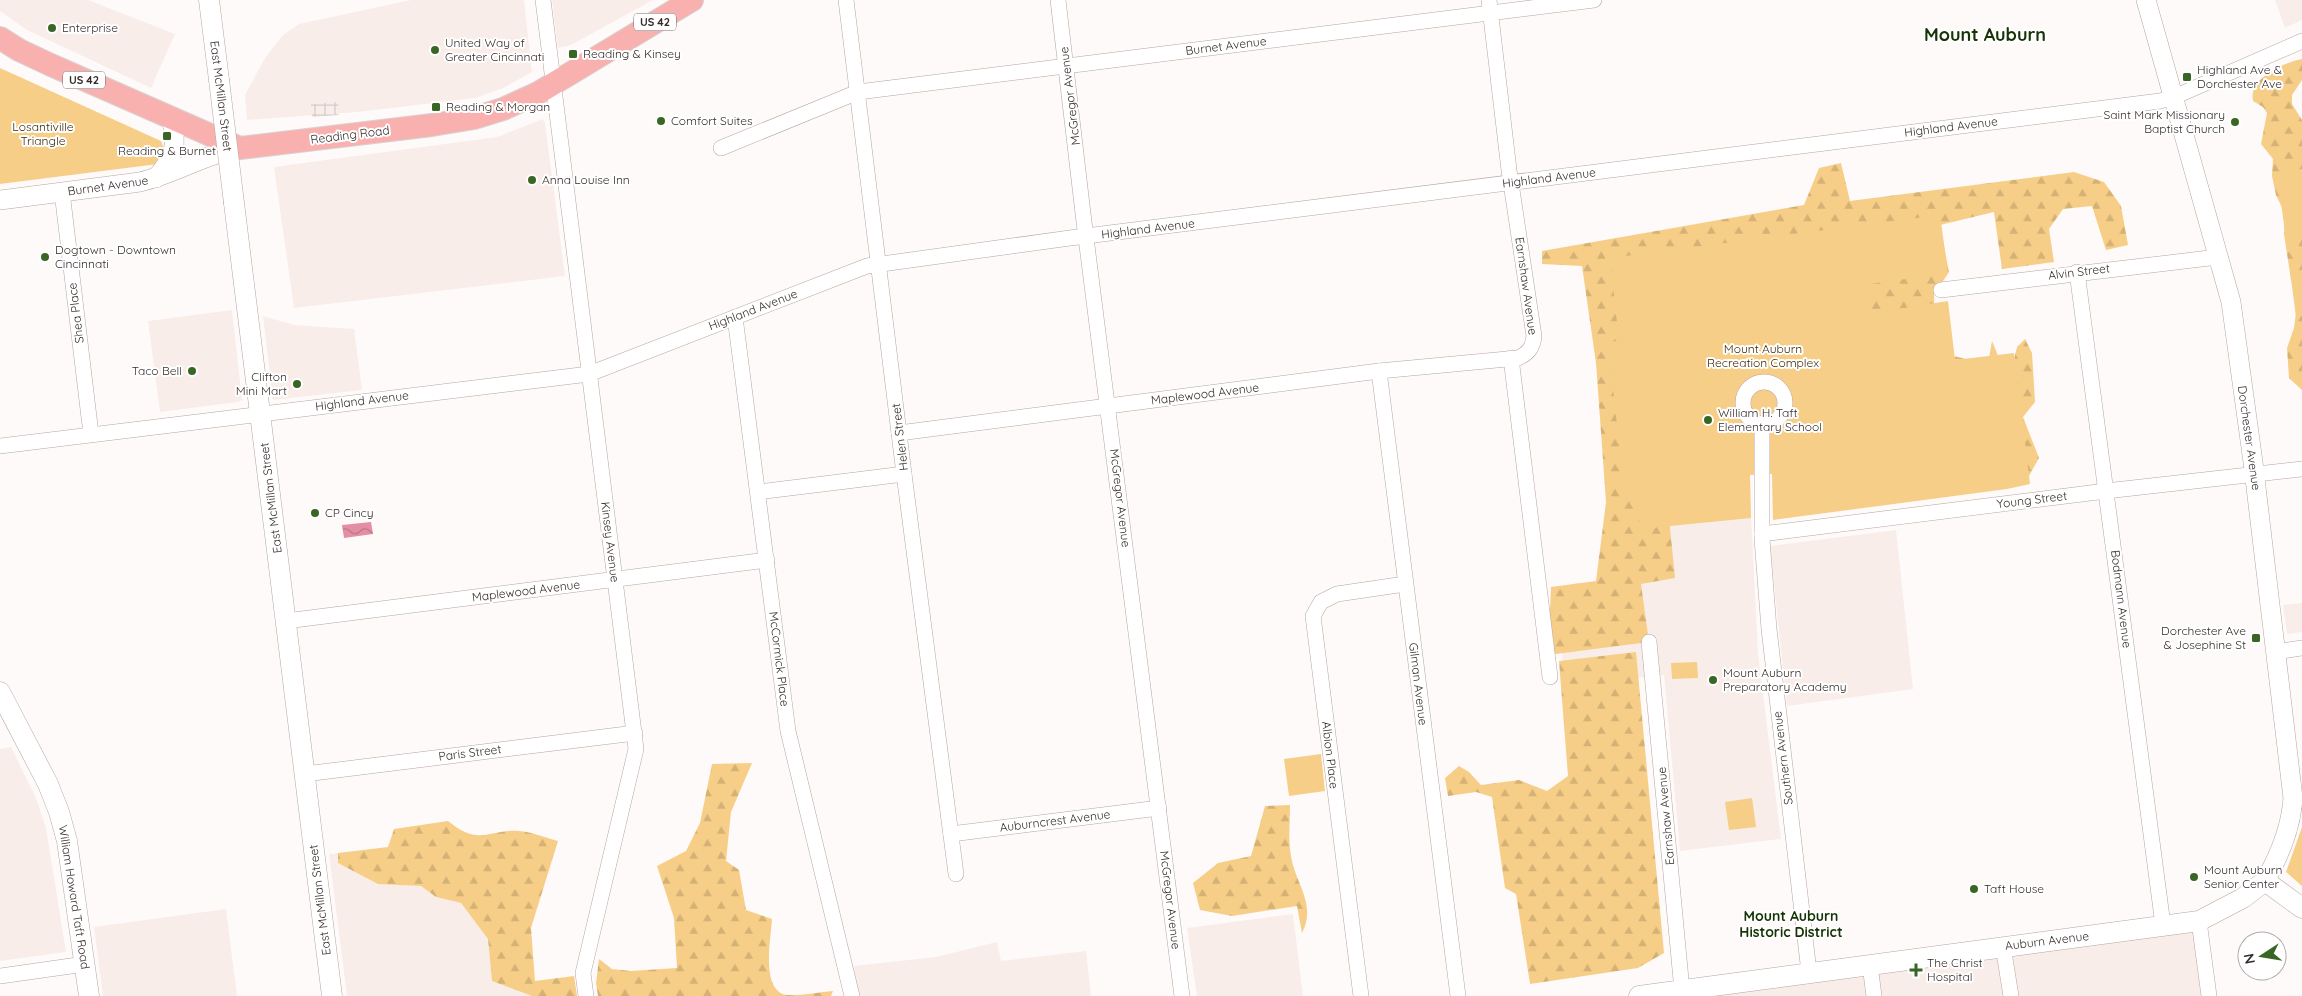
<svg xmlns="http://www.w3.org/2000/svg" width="2302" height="996" viewBox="0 0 2302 996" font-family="Quicksand,sans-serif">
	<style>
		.built { fill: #f9ede9 }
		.industrial { fill: url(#industrial-grid) }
		.forest { fill: url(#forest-firs) }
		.green { fill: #f7ce87 }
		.water { fill: url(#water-waves) }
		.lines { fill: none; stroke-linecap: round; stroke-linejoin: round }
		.minor-casing { stroke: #b7a59e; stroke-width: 16 }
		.tertiary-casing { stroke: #b7a59e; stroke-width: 20 }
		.secondary-casing { stroke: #b7a59e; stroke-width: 21 }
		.primary-casing { stroke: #d6d5d4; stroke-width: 24 }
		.minor { stroke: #fff; stroke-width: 15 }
		.tertiary { stroke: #fff; stroke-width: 19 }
		.secondary { stroke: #fff; stroke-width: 20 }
		.primary { stroke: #f9b1af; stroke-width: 22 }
		.secondary-bridge-casing { stroke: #b7a59e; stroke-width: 21; stroke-linecap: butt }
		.secondary-bridge { stroke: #fff; stroke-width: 20 }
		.poi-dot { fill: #396624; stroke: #fff; stroke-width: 2 }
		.labels { text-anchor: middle; stroke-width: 4; stroke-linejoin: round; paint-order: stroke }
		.shield { fill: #fff; stroke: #716b6a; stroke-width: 1 }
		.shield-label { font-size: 11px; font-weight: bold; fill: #342c2a }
		.poi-label { font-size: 12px; fill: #342c2a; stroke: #fff; text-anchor: start }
		.street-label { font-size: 12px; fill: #342c2a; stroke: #fff }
		.park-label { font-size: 12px; fill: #3c2a08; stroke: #fff }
		.neighbourhood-label { font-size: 14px; font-weight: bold; fill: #163406; stroke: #fff }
		.district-label { font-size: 18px; font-weight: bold; fill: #163406; stroke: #fff }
	</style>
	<defs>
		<pattern id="industrial-grid" width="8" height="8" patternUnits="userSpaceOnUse" patternTransform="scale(1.25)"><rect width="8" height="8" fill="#f9ede9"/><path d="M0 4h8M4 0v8" fill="none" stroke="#d6cbc8"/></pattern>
		<pattern id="forest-firs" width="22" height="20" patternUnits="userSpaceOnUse" patternTransform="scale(1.25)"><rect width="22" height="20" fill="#f7ce87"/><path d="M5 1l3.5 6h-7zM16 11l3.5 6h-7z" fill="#d4b175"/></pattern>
		<pattern id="water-waves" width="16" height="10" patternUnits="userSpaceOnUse" patternTransform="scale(1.25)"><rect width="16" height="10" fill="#e38ea2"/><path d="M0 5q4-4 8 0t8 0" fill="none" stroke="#b97484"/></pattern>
	</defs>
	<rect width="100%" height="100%" fill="#fefaf9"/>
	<!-- built -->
	<g class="built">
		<polygon points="0,0 88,0 175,34 151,88 27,30 0,11"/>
		<polygon points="411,0 524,0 532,72 503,88 475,98 358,112 247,120 245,95 265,58 283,35 299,24"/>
		<polygon points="552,0 653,0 571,45 558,48"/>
		<polygon points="2275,0 2302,0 2302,20 2285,28"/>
		<polygon points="543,119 545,123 565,276 294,308 274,167 497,137"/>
		<polygon points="232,310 242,400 238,402 160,412 148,321"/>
		<polygon points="263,316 294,325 354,329 362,390 273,400"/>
		<polygon points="1792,360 1773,520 1772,474 1749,475 1758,653 1781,839 1680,851 1664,675 1566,685 1553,587 1634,577 1629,530"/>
		<polygon points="1896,530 1913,689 1787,706 1770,546"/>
		<polygon points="2302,603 2302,632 2287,634 2283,605"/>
		<polygon points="11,747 36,798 46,828 66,952 0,961 0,749"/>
		<polygon points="338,853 378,884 421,886 436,897 461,903 488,939 492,981 532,996 347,996 329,854"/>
		<polygon points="226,909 237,996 103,996 94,927"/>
		<polygon points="1293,914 1303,996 1197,996 1187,928"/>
		<polygon points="2199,921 2209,996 1639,996"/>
		<polygon points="997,942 1001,961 1086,951 1091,996 858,996 854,966 936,957"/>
	</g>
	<!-- industrial -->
	<polygon class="industrial" points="338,102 339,115 312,117 311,104"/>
	<!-- forest -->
	<g class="forest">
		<path d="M2302 59V80L2292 95V104L2302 120V390L2289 378 2287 348 2294 328 2298 297 2291 280 2284 234 2285 214 2276 195 2272 176 2273 159 2261 144 2267 113 2263 107 2253 101C2248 78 2285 62 2302 59Z"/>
		<polygon points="1841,163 1850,201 2074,172 2104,182 2121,206 2128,245 2106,250 2092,206 2063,209 2049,229 2054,262 2002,269 1994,212 1940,225 1949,272 1934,295 1936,352 1988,364 1992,341 1999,358 2014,359 2017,347 2025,339 2032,353 2035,402 2023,417 2039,458 2025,483 1663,458 1675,578 1641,584 1649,642 1548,655 1551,587 1596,581 1606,502 1596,363 1582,266 1542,264 1542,251 1804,205 1819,168"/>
		<polygon points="1636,652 1664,953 1638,968 1530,984 1516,894 1505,888 1492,797 1476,792 1448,796 1445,778 1459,766 1469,772 1481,785 1519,780 1547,791 1568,776 1559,661"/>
		<path d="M752 763 731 812 726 861 739 870 746 910 772 919C771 938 760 991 787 995 801 996 819 992 833 991L831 996H598L596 983 599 959 612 969 631 971 677 968 674 918 657 866 686 851 700 823 712 764Z"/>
		<path d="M1290 805C1290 822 1288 840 1291 856 1295 883 1317 904 1302 933L1297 906 1232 916 1200 910 1193 883 1218 863 1251 856 1265 806Z"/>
		<path d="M448 821C480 847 487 829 519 831 532 832 546 838 558 841L531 928 535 981 574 976 577 996H532L492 981 488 939 461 903 436 897 421 886 378 884 338 863V853L388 847 394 829Z"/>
	</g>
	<!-- green -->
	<g class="green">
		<polygon points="0,68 161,141 164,149 158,164 0,184"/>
		<polygon points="2302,169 2302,238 2286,240 2277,172"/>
		<polygon points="1940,215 1948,273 1870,284 1872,313 1948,301 1955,360 2014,353 2030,484 2007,489 1773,520 1772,474 1750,475 1751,518 1640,529 1636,488 1624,489 1608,342 1619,341 1610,258"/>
		<polygon points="2302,270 2302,316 2296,317 2290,271"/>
		<polygon points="1697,662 1698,678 1672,679 1671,663"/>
		<polygon points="1321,754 1325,791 1289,796 1284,759"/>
		<polygon points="1752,798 1756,827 1729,830 1725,802"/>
		<polygon points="2302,827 2302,886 2286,872"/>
	</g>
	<!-- water -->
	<polygon class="water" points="371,522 373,534 344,538 342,525"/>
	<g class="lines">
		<!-- minor casing -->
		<g class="minor-casing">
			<g id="minor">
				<polyline points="543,0 636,749 583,973 586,996"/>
				<polyline points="846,0 904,474 956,874"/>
				<polyline points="1058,0 1084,222 1182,996"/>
				<polyline points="721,148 858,92 1594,0"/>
				<polyline points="62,192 91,434"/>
				<polyline points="2077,272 2163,925"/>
				<polyline points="1941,290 2218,257"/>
				<polyline points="735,317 788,731 852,996"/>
				<polyline points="1511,358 1550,677"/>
				<polyline points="1379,371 1458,996"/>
				<circle cx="1764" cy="403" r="21"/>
				<polyline points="1760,424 1762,431 1762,539 1769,629 1809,972"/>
				<path d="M899 433 1379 371 1518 358C1529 353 1533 347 1534 336L1509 170 1489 0"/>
				<polyline points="0,446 589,374 867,266 1070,238 2160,101 2174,97 2302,41"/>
				<polyline points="758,492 904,474"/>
				<polyline points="1762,534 2106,491 2302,469"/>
				<polyline points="286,621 767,560"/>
				<polyline points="1649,642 1682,990"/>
				<polyline points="2276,652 2302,648"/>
				<polyline points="305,774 635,733"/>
				<polyline points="951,834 1159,808"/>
				<polyline points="2199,921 2209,996"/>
				<polyline points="2003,946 2011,996"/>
				<polyline points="1870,965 1874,996"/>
				<polyline points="0,976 85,964"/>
				<polyline points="1361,996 1313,616 1321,602 1337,594 1405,584"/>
			</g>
		</g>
		<!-- tertiary casing -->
		<g class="tertiary-casing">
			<g id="tertiary">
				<path d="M2146 0 2231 302 2253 462 2293 798C2291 828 2280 855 2265 881"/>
				<path d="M156 178C175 156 178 146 171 117"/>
				<path d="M0 200 140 182C175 174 205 154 240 148"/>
			</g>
		</g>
		<!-- secondary casing -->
		<g class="secondary-casing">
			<g id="secondary">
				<polyline points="209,0 219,80"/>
				<polyline points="234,203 332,996"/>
				<polyline points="0,692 48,784 59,812 67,841 89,996"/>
				<polyline points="1639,996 2199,921 2243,898 2265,881 2302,908"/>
			</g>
		</g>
		<!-- primary casing -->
		<g class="primary-casing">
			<polyline id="primary" points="0,38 19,50 51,65 240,148 432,125 474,118 503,109 538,93 692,0"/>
		</g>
		<!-- minor -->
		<use href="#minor" class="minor"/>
		<!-- tertiary -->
		<use href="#tertiary" class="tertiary"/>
		<!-- secondary -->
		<use href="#secondary" class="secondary"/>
		<!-- primary -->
		<use href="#primary" class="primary"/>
		<!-- secondary-bridge casing -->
		<g class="secondary-bridge-casing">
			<polyline id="secondary-bridge" points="219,80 234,203"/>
		</g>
		<!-- secondary-bridge -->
		<use href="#secondary-bridge" class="secondary-bridge"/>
	</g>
	<!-- markers -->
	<g class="poi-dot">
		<circle cx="52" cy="28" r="5"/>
		<circle cx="435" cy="50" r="5"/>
		<rect x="568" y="49" width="10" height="10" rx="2.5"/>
		<rect x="2182" y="72" width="10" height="10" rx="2.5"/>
		<rect x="431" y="102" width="10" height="10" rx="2.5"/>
		<circle cx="661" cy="121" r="5"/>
		<circle cx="2235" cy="122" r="5"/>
		<rect x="162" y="131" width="10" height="10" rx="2.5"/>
		<circle cx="532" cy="180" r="5"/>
		<circle cx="45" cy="257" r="5"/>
		<circle cx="192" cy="371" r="5"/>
		<circle cx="297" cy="384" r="5"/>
		<circle cx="1708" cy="420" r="5"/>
		<circle cx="315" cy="513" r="5"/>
		<rect x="2251" y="633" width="10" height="10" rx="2.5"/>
		<circle cx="1713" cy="680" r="5"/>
		<circle cx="2194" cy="877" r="5"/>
		<circle cx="1974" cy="889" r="5"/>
		<path d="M1913.5 962.5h5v5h5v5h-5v5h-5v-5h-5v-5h5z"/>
	</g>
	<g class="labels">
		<!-- shield labels -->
		<g class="shield">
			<rect x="634" y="13.5" width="42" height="17" rx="4"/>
			<rect x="63" y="71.5" width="42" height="17" rx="4"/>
		</g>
		<g class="shield-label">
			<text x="655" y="26">US 42</text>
			<text x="84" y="84">US 42</text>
		</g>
		<!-- poi labels -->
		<g class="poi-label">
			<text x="62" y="32">Enterprise</text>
			<text x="445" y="47">United Way of<tspan x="445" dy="14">Greater Cincinnati</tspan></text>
			<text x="583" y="58">Reading &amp; Kinsey</text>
			<text x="2197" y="74">Highland Ave &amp;<tspan x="2197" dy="14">Dorchester Ave</tspan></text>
			<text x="446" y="111">Reading &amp; Morgan</text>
			<text x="2225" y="119" text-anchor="end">Saint Mark Missionary<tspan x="2225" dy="14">Baptist Church</tspan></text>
			<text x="671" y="125">Comfort Suites</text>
			<text x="167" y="155" text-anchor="middle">Reading &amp; Burnet</text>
			<text x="542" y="184">Anna Louise Inn</text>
			<text x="55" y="254">Dogtown - Downtown<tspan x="55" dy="14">Cincinnati</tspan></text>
			<text x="182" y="375" text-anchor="end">Taco Bell</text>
			<text x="287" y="381" text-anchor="end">Clifton<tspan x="287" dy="14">Mini Mart</tspan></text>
			<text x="1718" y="417">William H. Taft<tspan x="1718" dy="14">Elementary School</tspan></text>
			<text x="325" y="517">CP Cincy</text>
			<text x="2246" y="635" text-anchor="end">Dorchester Ave<tspan x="2246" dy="14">&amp; Josephine St</tspan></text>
			<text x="1723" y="677">Mount Auburn<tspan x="1723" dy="14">Preparatory Academy</tspan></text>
			<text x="2204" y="874">Mount Auburn<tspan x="2204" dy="14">Senior Center</tspan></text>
			<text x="1984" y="893">Taft House</text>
			<text x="1927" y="967">The Christ<tspan x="1927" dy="14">Hospital</tspan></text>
		</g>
		<!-- street labels -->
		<g class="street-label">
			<text transform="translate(1226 46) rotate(-7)" y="4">Burnet Avenue</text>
			<text transform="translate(221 96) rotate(83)" y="4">East McMillan Street</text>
			<text transform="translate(1070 96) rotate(-97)" y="4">McGregor Avenue</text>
			<text transform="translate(1951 127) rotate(-7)" y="4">Highland Avenue</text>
			<text transform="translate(350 135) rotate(-7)" y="4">Reading Road</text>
			<text transform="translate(1549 178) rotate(-7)" y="4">Highland Avenue</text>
			<text transform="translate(108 186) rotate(-8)" y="4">Burnet Avenue</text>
			<text transform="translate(1148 229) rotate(-7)" y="4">Highland Avenue</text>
			<text transform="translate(2079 272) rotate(-7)" y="4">Alvin Street</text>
			<text transform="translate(1526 286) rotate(82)" y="4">Earnshaw Avenue</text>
			<text transform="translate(753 310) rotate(-21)" y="4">Highland Avenue</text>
			<text transform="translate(76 313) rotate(-97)" y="4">Shea Place</text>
			<text transform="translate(1205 394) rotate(-7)" y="4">Maplewood Avenue</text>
			<text transform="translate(362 401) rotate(-7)" y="4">Highland Avenue</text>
			<text transform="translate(900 437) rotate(-97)" y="4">Helen Street</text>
			<text transform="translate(2249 438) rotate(82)" y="4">Dorchester Avenue</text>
			<text transform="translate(271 498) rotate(-97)" y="4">East McMillan Street</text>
			<text transform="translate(1120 498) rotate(83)" y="4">McGregor Avenue</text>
			<text transform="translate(2032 500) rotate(-7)" y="4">Young Street</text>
			<text transform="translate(610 542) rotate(83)" y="4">Kinsey Avenue</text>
			<text transform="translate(526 591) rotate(-7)" y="4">Maplewood Avenue</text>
			<text transform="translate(2121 599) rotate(83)" y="4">Bodmann Avenue</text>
			<text transform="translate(779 659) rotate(83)" y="4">McCormick Place</text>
			<text transform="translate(1418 684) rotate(83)" y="4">Gilman Avenue</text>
			<text transform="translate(470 753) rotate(-7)" y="4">Paris Street</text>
			<text transform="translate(1330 755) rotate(83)" y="4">Albion Place</text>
			<text transform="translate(1783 758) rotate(-97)" y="4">Southern Avenue</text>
			<text transform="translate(1666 816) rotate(-95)" y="4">Earnshaw Avenue</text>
			<text transform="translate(1055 821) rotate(-7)" y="4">Auburncrest Avenue</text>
			<text transform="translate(74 897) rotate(81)" y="4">William Howard Taft Road</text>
			<text transform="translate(320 900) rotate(-97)" y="4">East McMillan Street</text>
			<text transform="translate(1170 900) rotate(83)" y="4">McGregor Avenue</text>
			<text transform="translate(2047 941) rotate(-7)" y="4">Auburn Avenue</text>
		</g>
		<!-- park labels -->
		<g class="park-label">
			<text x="43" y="131">Losantiville<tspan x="43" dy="14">Triangle</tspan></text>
			<text x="1763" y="353">Mount Auburn<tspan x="1763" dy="14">Recreation Complex</tspan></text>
		</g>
		<!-- neighbourhood labels -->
		<g class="neighbourhood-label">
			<text x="1791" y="921">Mount Auburn<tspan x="1791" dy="16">Historic District</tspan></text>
		</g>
		<!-- district labels -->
		<g class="district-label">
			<text x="1985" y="41">Mount Auburn</text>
		</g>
	</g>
	<!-- north arrow -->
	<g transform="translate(2262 956) rotate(258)"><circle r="24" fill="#ffffff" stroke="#aeabaa"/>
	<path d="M0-4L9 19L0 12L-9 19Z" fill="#396624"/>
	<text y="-8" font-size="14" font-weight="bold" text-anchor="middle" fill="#342c2a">N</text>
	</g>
</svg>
